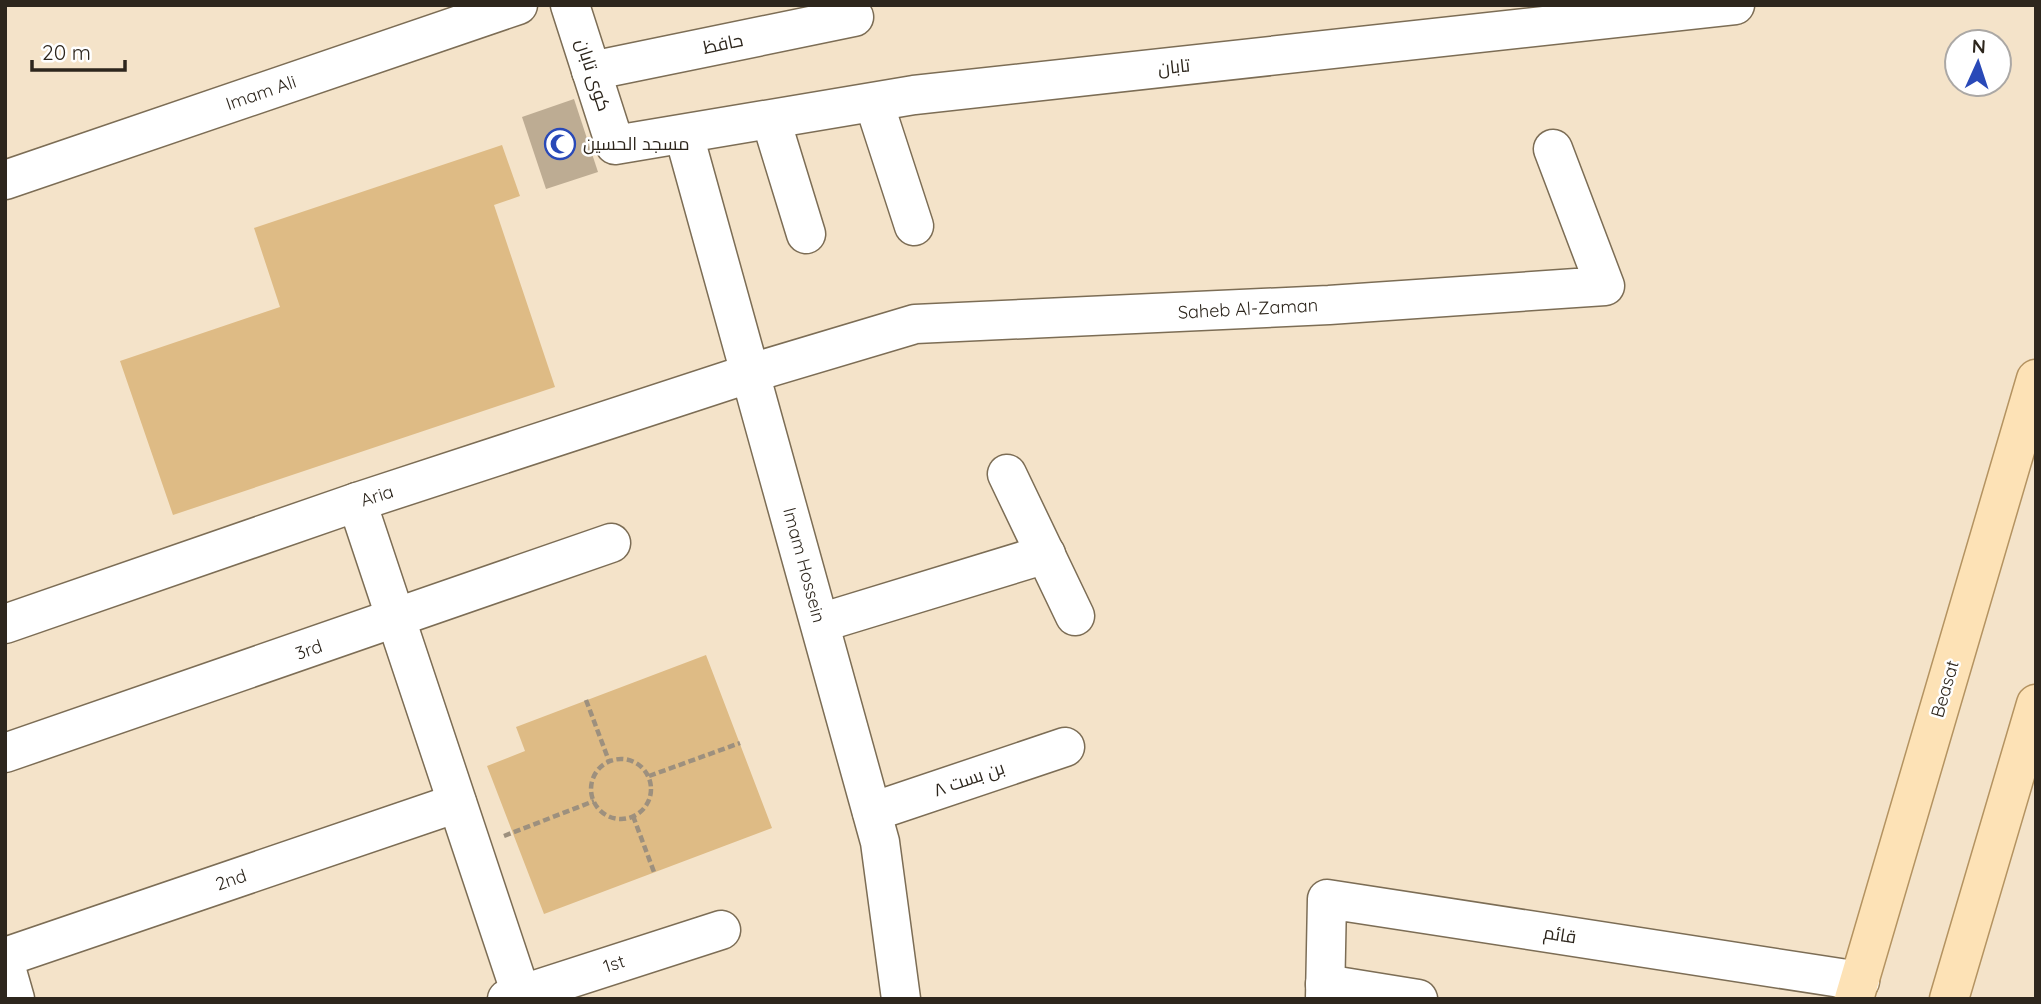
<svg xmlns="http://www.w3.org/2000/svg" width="2041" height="1004" viewBox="0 0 2041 1004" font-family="Quicksand,Cairo,sans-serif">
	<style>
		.green { fill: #debb85 }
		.building { fill: #bdac93 }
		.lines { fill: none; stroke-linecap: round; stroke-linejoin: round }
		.minor-casing { stroke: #7c6d55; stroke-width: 41 }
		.major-casing { stroke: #b49361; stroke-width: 41 }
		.path { stroke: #9d907e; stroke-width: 4.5; stroke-dasharray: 7 3.5; stroke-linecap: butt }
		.minor { stroke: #fff; stroke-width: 38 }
		.major { stroke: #fde2b6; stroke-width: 38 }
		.labels { text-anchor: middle; stroke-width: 5; stroke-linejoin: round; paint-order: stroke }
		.street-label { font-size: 18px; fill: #2d261d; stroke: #fff }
		.poi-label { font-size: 18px; fill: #2d261d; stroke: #fff; text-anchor: start }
	</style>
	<rect width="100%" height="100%" fill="#f4e3c9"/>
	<!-- green -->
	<g class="green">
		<polygon points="502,145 520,196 494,205 555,387 173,515 120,361 280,307 254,228"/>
		<polygon points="706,655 772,828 544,914 487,766 525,751 516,727"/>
	</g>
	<!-- building -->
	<polygon class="building" points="574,99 598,172 546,189 522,117"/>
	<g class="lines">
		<!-- minor casing -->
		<g class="minor-casing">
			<g id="minor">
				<polyline points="570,5 615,145 914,95 1735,5"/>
				<polyline points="591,71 854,17"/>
				<polyline points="874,103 914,226"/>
				<polyline points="771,120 806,234"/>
				<polyline points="684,135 880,842 901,999"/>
				<polyline points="5,180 518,5"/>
				<polyline points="1007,474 1075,616"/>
				<polyline points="357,502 521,994"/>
				<polyline points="820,623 1046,554"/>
				<polyline points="5,624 357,502 751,373 915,324 1329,305 1605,286 1553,149"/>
				<polyline points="5,753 611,543"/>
				<polyline points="872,812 1065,747"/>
				<polyline points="5,957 457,803"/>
				<polyline points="5,964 15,999"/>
				<polyline points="1325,984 1418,999"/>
				<polyline points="507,999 721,930"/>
				<polyline points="1325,999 1327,899 1860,981"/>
			</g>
		</g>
		<!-- major casing -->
		<g class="major-casing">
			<g id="major">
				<polyline points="1854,999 2036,379"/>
				<polyline points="1949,999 2036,704"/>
			</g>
		</g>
		<!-- path -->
		<g class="path">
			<polyline points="586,700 609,761"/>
			<circle cx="621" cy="789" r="30"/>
			<polyline points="649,776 740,743"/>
			<polyline points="633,816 654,872"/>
			<polyline points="504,836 594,801"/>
		</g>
		<!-- minor -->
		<use href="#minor" class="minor"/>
		<!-- major -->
		<use href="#major" class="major"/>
	</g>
	<!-- icons -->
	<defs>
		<g id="mosque-ring" transform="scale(1.575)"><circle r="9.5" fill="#fff" stroke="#2949b8" stroke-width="1.5"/><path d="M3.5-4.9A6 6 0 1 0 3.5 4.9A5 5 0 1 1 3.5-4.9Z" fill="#2949b8"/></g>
	</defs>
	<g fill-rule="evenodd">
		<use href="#mosque-ring" x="560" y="144"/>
	</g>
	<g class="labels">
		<!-- street labels -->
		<g class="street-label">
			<text transform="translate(723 44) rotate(-12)" y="6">حافظ</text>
			<text transform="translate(1174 67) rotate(-6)" y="6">تابان</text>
			<text transform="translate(593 75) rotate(72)" y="6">کوی تابان</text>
			<text transform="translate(261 93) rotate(-19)" y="6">Imam Ali</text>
			<text transform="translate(1248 309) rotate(-3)" y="6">Saheb Al-Zaman</text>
			<text transform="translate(377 496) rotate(-18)" y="6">Aria</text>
			<text transform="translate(804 565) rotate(75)" y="6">Imam Hossein</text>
			<text transform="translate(309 650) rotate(-19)" y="6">3rd</text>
			<text transform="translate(1945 689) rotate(-74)" y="6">Beasat</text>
			<text transform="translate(969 779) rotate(-19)" y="6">بن بست ۸</text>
			<text transform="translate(231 880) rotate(-19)" y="6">2nd</text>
			<text transform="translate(1560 935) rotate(9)" y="6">قائم</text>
			<text transform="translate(614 964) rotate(-18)" y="6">1st</text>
		</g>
		<!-- poi labels -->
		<g class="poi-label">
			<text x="583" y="150">مسجد الحسین</text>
		</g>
	</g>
	<!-- border -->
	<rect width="2041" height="1004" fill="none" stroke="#2d261d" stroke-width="14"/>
	<!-- north arrow -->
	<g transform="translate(1978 63) rotate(3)"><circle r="33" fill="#ffffff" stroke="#aba8a5" stroke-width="2"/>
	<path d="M0-5L12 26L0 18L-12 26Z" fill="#2949b8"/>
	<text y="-10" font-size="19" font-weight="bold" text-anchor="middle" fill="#2d261d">N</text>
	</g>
	<!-- scale -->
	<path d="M32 60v10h93v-10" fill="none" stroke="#2d261d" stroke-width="3.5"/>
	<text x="42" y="60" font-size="21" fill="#2d261d" stroke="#ffffff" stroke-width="5" paint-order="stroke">20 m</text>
</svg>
